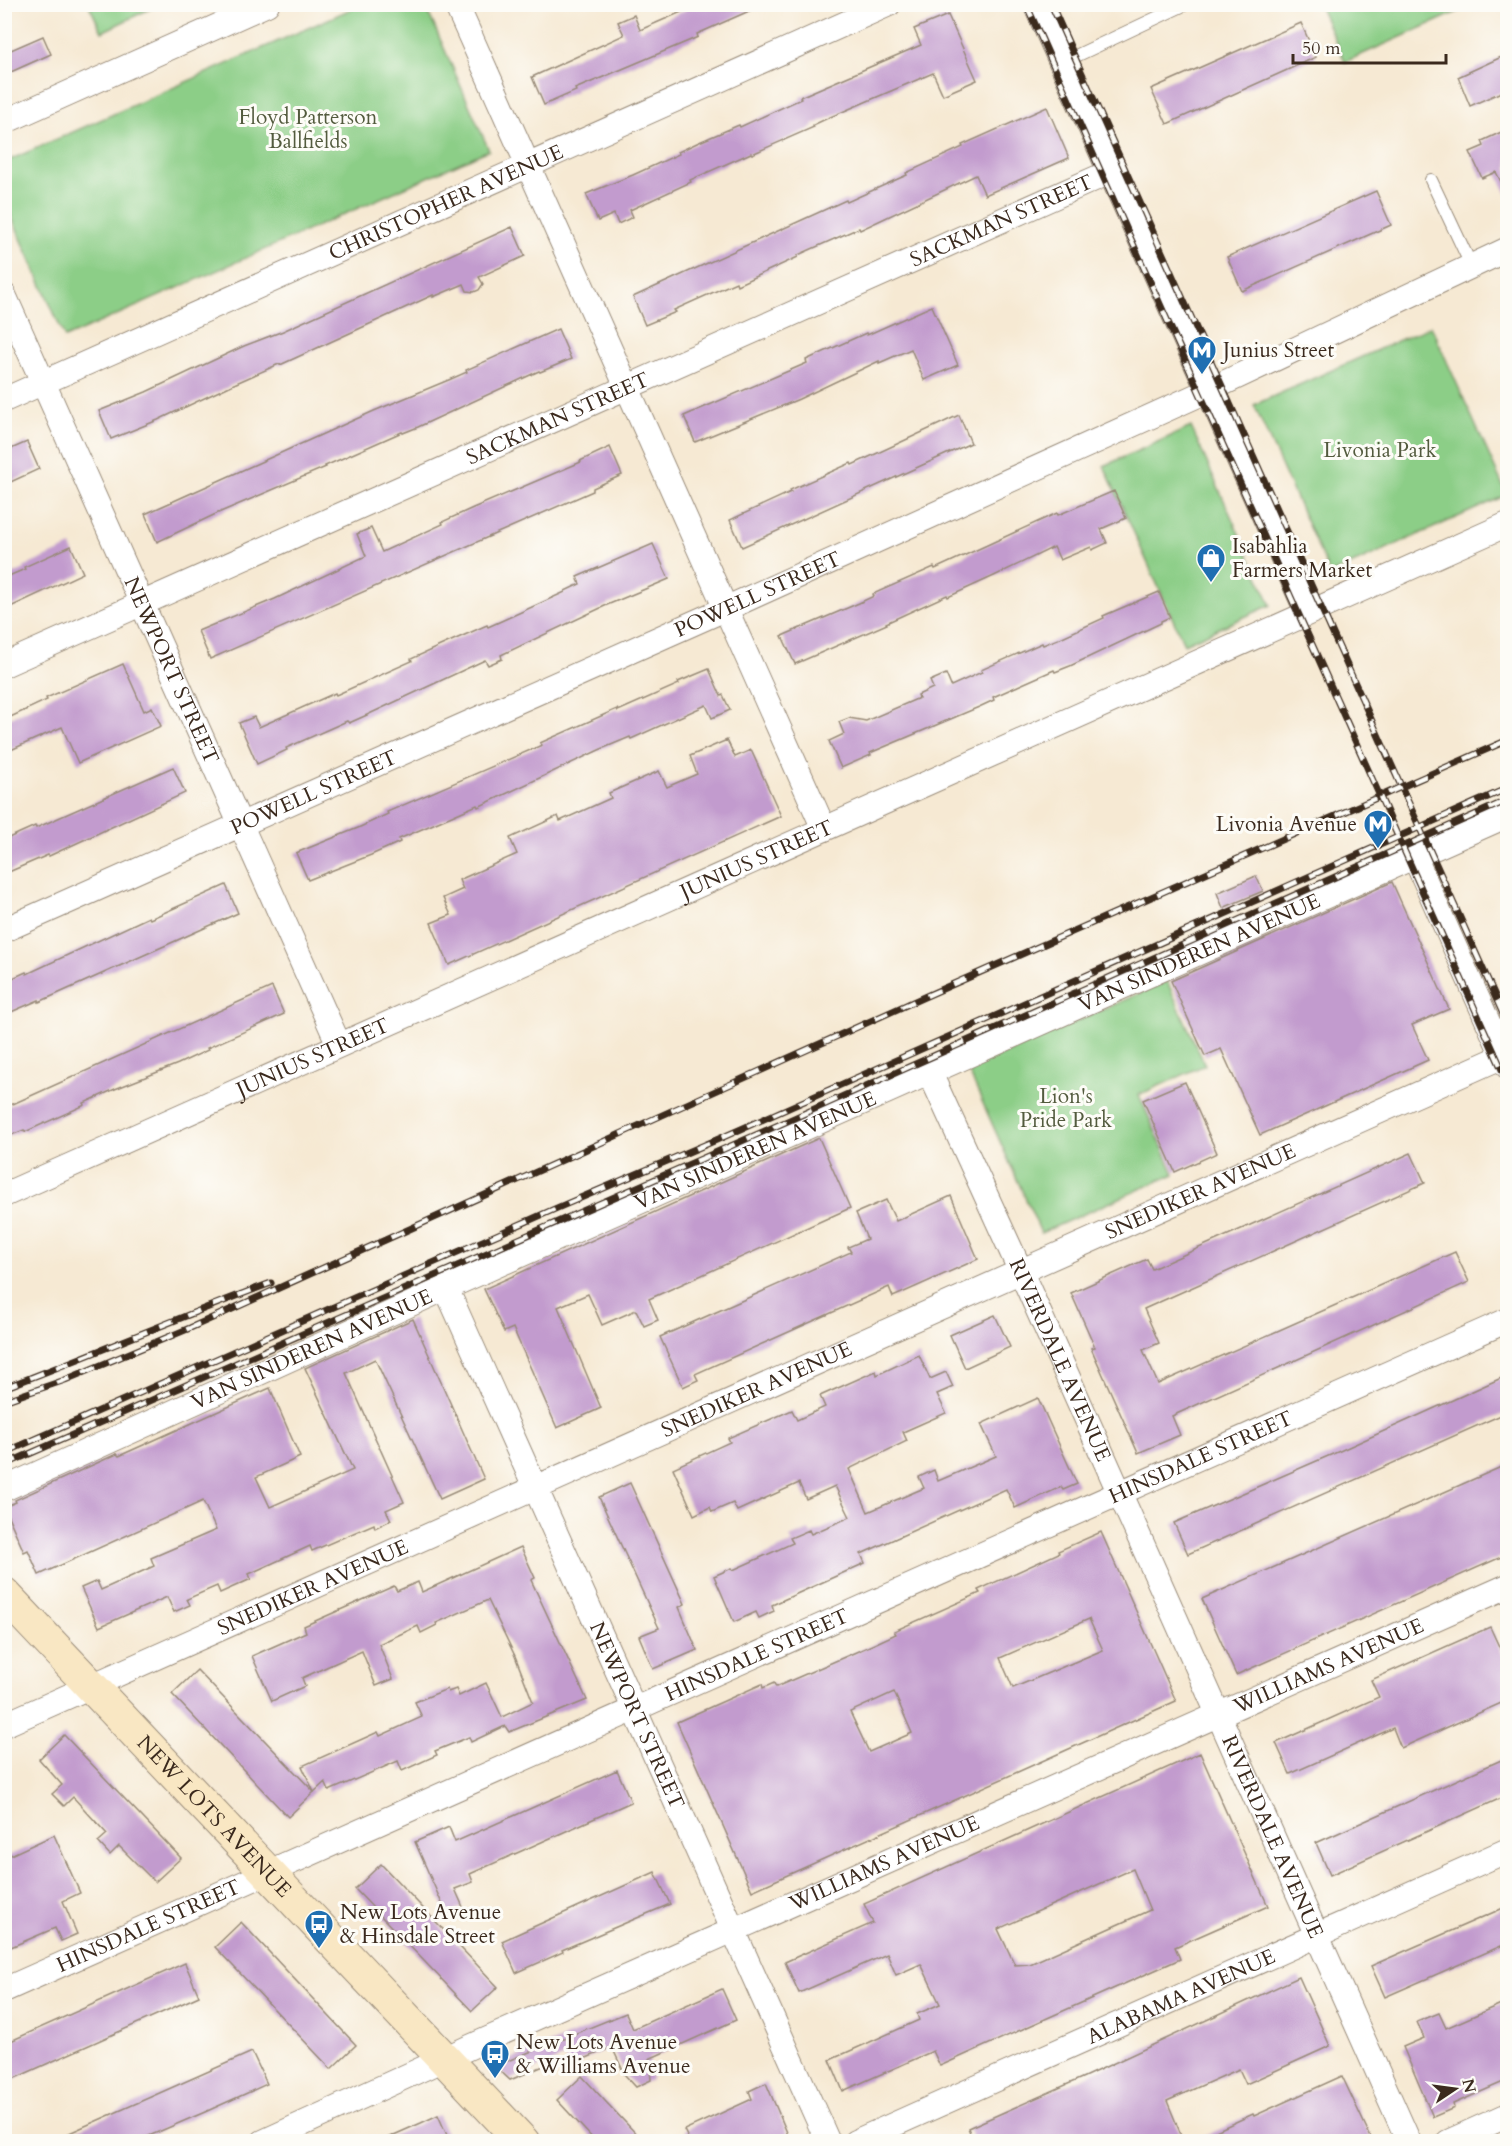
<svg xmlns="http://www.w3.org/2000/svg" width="1512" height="2146" viewBox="0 0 1512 2146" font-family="Cardo,serif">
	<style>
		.green { fill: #8cce87; stroke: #647c52; stroke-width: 1.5 }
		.building { fill: #c29bce; fill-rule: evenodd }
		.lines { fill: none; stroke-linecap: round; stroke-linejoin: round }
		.lane-casing { stroke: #988a78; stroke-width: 14 }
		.street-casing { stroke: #988a78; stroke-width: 26 }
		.secondary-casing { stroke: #988a78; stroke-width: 35 }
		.lane { stroke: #fff; stroke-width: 12 }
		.street { stroke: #fff; stroke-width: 24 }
		.secondary { stroke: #f9e7c3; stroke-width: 33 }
		.rail-casing { stroke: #3b2a1e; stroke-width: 7 }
		.rail { stroke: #fdfcf7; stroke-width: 4.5; stroke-dasharray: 14; stroke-linecap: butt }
		.labels { text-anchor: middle; stroke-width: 6; stroke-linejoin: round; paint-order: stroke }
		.park-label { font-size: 21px; fill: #535b3e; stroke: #fdfcf7 }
		.street-label { font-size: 21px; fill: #3b2a1e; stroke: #fdfcf7 }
		.poi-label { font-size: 21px; fill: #3b2a1e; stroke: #fdfcf7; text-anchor: start }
	</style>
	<rect width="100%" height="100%" fill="#fdfcf7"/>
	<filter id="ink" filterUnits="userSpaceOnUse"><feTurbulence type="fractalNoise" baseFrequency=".0167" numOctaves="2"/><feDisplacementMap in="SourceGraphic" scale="12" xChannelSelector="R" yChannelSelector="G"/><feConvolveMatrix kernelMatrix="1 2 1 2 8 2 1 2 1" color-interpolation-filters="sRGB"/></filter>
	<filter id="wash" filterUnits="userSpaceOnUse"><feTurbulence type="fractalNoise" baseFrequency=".008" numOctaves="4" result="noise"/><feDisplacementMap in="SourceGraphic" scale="24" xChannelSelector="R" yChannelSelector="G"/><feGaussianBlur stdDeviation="1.35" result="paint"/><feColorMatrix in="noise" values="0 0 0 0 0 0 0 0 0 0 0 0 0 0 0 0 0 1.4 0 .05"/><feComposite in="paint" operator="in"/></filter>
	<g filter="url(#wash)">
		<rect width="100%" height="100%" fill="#f6e9d3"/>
		<!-- green -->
		<g class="green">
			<polygon points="160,4 102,32 89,5 89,4"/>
			<polygon points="360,5 425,5 489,150 65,338 5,202 5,162"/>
			<polygon points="1319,5 1473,5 1345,62"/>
			<polygon points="1431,326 1507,495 1330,574 1254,405"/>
			<polygon points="1191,427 1271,605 1184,644 1104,466"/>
			<polygon points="1167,981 1205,1065 1139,1095 1174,1174 1041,1233 968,1070"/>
		</g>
		<g id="blocks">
			<!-- building -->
			<g class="building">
				<polygon points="684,4 765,4 697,34 698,37 575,89 576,91 544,105 532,77 624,35 618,22 634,15 640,30 686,10"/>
				<polygon points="948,15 977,80 943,95 933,73 828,118 813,125 814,127 752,154 751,153 690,180 691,182 630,210 633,217 618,224 614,214 598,221 586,194 633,175 679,154 678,152 697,143 739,125 740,127 801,99 800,97 921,45 914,29"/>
				<polygon points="1301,23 1316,57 1167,124 1151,89"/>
				<polygon points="43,36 51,54 4,75 4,53"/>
				<polygon points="1508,54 1508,89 1470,106 1458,77"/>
				<polygon points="1047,107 1069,158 985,195 976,175 860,230 859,228 798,255 798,257 752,278 737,285 736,282 674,310 676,312 645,325 633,297 846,200 847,202 900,178 907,175 906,173 963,147 962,145"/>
				<polygon points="1508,129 1508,196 1496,172 1482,178 1470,152 1484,146 1482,141"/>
				<polygon points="1376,191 1391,225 1242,291 1227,257"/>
				<polygon points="512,227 525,256 479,277 483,284 479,290 474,292 467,291 464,284 433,297 433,295 280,365 279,364 234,384 158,420 111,439 99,411 146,392 244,346 283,331"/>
				<polygon points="932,306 958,365 924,380 911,349 879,363 879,361 799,399 695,442 684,416 807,363 806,360 866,333 867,335"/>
				<polygon points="558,329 571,359 540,372 539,371 418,427 403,433 402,432 325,466 326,467 218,513 157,542 145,514 374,411 451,379 467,372 466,370"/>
				<polygon points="959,415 971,443 742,547 730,520 791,492 790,490 851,463 852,465 867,458"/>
				<polygon points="27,442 39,469 4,485 4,452"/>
				<polygon points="610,447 622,475 593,488 593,491 210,659 198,631 275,599 366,556 357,534 371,528 382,552 443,524 442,522 473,508 581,462 580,461"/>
				<polygon points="1114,491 1126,518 1101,529 1107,543 1092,550 1091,547 1060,560 1054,547 994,576 948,597 947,595 886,623 887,624 795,664 782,636 859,603 874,596 873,594 934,567 935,569 1057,513 1058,515"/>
				<polygon points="653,544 669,579 607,605 501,655 502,659 488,665 485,660 367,715 349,723 347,721 286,748 287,750 257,764 239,723 254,717 259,727 335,693 336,695 412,661 411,659 440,646 487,625 488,627 565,592 565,591 580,584 577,577"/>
				<polygon points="71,546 83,573 4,610 4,578 25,569 24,567"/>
				<polygon points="1159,592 1170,617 1161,621 1161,623 1070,666 1055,672 1054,670 993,697 994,700 979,707 870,753 871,755 841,768 829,741 844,734 839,722 849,718 866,721 919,698 918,695 933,688 930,681 946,674 951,686 982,672 981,670 1042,643 1043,645 1058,639 1104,618 1103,616"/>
				<polygon points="123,664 144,711 152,707 161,726 78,763 62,727 4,753 4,720 47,700 46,698"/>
				<polygon points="709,669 721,696 723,695 730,710 712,718 706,705 631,739 630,737 599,750 478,807 477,805 399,839 400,842 371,855 308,880 296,853 358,828 388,814 387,812 542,745 540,743 617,709 618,711 679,684 678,682"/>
				<polygon points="727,740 735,757 751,750 781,816 449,965 431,923 451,915 443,898 463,889 459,880 517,854 510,838 558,816 560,821 611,798 609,793 659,771 667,787 697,774 690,756"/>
				<polygon points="173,767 185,793 49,856 48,855 4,874 4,840 35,826 36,828"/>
				<polygon points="1256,876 1263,891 1223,908 1217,893"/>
				<polygon points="1392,882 1449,1009 1412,1025 1428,1060 1260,1135 1221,1049 1205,1056 1171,981"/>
				<polygon points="226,885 238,913 39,1002 39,1000 4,1015 4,982 26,972 27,974 149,917 150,919"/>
				<polygon points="272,987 284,1014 207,1048 208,1050 178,1064 115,1089 84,1103 85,1105 25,1132 24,1130 4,1138 4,1108"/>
				<polygon points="1185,1082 1217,1153 1175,1172 1143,1100"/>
				<polygon points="819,1138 850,1208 649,1299 658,1320 644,1326 636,1310 602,1325 588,1294 558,1307 601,1408 557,1428 513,1328 504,1332 484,1289"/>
				<polygon points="1411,1153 1425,1183 1144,1309 1159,1343 1143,1350 1158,1384 1455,1252 1469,1282 1172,1416 1180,1435 1138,1453 1091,1348 1095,1347 1071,1293 1147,1259 1152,1269"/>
				<polygon points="951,1196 978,1259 893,1297 889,1287 695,1374 698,1380 683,1387 660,1337 851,1252 848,1247 867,1239 856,1213 886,1200 896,1221"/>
				<polygon points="995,1315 1010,1347 965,1368 950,1335"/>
				<polygon points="413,1319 484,1479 440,1499 375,1359 346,1373 404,1502 386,1510 391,1520 375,1528 374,1524 312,1551 310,1546 249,1574 251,1579 220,1593 217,1586 187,1599 190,1605 174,1612 167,1597 99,1627 81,1588 97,1581 101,1590 154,1566 151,1558 216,1530 203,1501 39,1575 28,1550 24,1552 4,1507 16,1502 15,1500 117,1454 119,1456 270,1388 300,1457 256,1477 270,1507 353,1470 305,1368"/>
				<polygon points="919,1355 930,1379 946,1372 953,1387 937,1394 946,1413 903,1432 907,1441 849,1469 868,1512 924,1488 919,1477 934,1470 938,1481 996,1456 981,1424 1038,1398 1077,1484 1063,1490 1061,1487 1015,1508 1006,1489 861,1554 865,1563 772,1605 774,1611 759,1618 756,1612 734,1622 714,1576 732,1568 733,1570 793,1543 790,1538 809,1530 811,1534 850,1517 835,1486 806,1499 799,1483 737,1511 733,1503 712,1512 710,1507 694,1515 673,1468 730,1442 728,1438 792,1410 797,1420 825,1407 820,1396 876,1371 877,1375"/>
				<polygon points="1508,1375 1508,1412 1188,1554 1174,1523 1342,1450"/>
				<polygon points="1508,1464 1508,1554 1236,1675 1202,1599"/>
				<polygon points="630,1483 685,1604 679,1607 697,1650 653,1669 639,1636 659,1628 599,1497"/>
				<path d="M1101 1532 1176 1701 752 1891 677 1722 762 1684 763 1688 774 1683 776 1687 872 1645 896 1634 894 1631 980 1593 978 1590 1059 1553 1058 1551ZM1089 1619 1103 1650 1013 1688 1000 1658ZM894 1692 912 1733 869 1752 850 1712Z"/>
				<polygon points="521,1547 535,1578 531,1580 587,1700 509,1732 505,1726 471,1742 469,1737 435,1751 437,1755 402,1771 398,1761 329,1791 325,1782 314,1792 302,1766 378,1732 380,1736 422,1717 415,1702 447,1689 448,1692 456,1689 459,1696 486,1683 502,1717 533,1702 515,1656 488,1600 436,1623 437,1625 421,1633 418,1626 379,1644 393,1679 376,1686 362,1651 302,1678 305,1686 272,1701 252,1656 306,1632 304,1626 394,1586 397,1591 418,1582 422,1592"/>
				<polygon points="1490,1627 1508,1666 1508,1700 1401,1748 1393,1728 1290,1774 1276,1743 1379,1697 1371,1680"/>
				<polygon points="197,1670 314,1792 288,1817 172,1694"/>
				<polygon points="64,1735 181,1858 155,1882 119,1846 110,1855 98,1842 107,1834 73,1797 64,1806 52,1794 62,1785 39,1759"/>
				<path d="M1200 1753 1268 1906 1175 1947 1180 1959 969 2053 940 2066 933 2051 843 2091 830 2060 919 2020 917 2014 940 2004 921 1964 896 1975 887 1954 799 1993 785 1962 873 1923 864 1904ZM1133 1869 1150 1910 1030 1964 1015 1965 998 1929Z"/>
				<polygon points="1508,1757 1508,1795 1330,1875 1316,1843"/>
				<polygon points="617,1770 631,1802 470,1874 473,1882 455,1889 463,1907 447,1915 415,1842 449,1827 455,1842"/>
				<polygon points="54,1835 80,1893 63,1901 77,1934 61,1941 55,1928 4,1950 4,1858"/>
				<polygon points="381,1864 498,1987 472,2011 355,1889"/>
				<polygon points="655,1872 670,1904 562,1950 563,1952 516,1973 502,1941"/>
				<polygon points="1508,1906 1508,1943 1385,1997 1371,1966"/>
				<polygon points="241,1922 356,2045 331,2069 215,1947"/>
				<polygon points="185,1963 199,1996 4,2083 4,2044"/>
				<polygon points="1299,1977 1330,2046 1246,2084 1239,2069 1167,2101 1184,2142 974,2142 968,2128 1084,2077"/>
				<polygon points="722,1989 736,2020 649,2059 651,2080 636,2087 625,2075 612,2047 568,2066 565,2057 510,2080 495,2066 626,2013 633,2029"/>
				<polygon points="1508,2001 1508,2080 1453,2104 1454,2108 1433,2117 1403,2047 1424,2038 1417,2022 1439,2013 1446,2028"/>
				<polygon points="252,2052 267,2084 205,2112 135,2142 49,2142"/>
				<polygon points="582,2076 605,2101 644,2142 596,2142 557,2100"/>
				<polygon points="1342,2076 1373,2142 1192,2142 1253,2114 1254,2116"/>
				<polygon points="766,2083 788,2135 774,2142 690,2142 684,2130 752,2099 749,2091"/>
				<polygon points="438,2115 450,2142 378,2142 421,2123"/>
			</g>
		</g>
	</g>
	<g filter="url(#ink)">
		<use href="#blocks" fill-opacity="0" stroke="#988a78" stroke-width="1.5"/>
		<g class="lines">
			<!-- lane casing -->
			<g class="lane-casing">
				<g id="lane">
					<polyline points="1061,63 1186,4"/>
					<polyline points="1431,180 1471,265"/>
				</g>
			</g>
			<!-- street casing -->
			<g class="street-casing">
				<g id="street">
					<polyline points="456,4 824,829"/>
					<polyline points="1035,4 1307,612"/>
					<polyline points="4,122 267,4"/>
					<path id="s1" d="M4 295 339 1045"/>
					<path id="s2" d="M4 400 889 4"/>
					<path id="s3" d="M4 665 1110 172"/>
					<polyline points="1415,858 1508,1067"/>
					<path id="s4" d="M4 930 725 609 1207 391 1508 249"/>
					<path id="s5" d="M930 1073 1021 1272 1409 2142"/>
					<path id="s6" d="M4 1195 1508 524"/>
					<path id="s7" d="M446 1288 828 2142"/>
					<path id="s8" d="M4 1489 446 1288 1508 815"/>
					<path id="s9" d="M4 1725 1508 1054"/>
					<path id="s10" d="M4 1990 1508 1320"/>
					<path id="s11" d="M263 2142 470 2047 1508 1586"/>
					<path id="s12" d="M855 2142 1508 1850"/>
					<polyline points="1448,2142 1508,2115"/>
				</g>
			</g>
			<!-- secondary casing -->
			<g class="secondary-casing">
				<g id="secondary">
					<path id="s13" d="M4 1594 523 2142"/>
				</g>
			</g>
			<!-- lane -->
			<use href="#lane" class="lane"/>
			<!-- street -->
			<use href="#street" class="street"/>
			<!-- secondary -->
			<use href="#secondary" class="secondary"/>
			<!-- rail casing -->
			<g class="rail-casing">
				<g id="rail">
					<polyline points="1026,4 1508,1083"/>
					<polyline points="1051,4 1508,1025"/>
					<path d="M4 1388C94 1354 182 1316 271 1283"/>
					<polyline points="4,1401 65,1380 190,1328 924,997 1508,740"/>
					<polyline points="4,1453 557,1208 721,1138 1508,788"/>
					<polyline points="4,1465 783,1123 1508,800"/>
				</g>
			</g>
			<!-- rail -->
			<use href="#rail" class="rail"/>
		</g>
	</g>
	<!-- icons -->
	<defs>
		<g id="metro-pin" transform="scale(1.5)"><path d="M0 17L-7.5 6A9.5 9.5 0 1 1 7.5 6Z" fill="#1f6fb2" stroke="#fdfcf7"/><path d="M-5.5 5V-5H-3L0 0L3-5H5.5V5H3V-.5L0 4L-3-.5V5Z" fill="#fff"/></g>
		<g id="shop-pin" transform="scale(1.5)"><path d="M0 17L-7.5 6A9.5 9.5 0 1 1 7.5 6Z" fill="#1f6fb2" stroke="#fdfcf7"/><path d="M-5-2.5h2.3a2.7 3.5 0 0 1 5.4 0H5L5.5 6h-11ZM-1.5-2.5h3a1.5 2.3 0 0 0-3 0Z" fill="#fff"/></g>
		<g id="bus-pin" transform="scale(1.5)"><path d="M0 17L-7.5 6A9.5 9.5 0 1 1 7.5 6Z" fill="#1f6fb2" stroke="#fdfcf7"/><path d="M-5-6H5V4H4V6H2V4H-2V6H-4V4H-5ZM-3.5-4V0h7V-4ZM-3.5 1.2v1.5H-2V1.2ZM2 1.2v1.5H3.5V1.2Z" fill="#fff"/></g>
	</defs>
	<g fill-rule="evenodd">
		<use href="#metro-pin" x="1202" y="350"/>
		<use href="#shop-pin" x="1211" y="558"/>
		<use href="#metro-pin" x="1378" y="824"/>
		<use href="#bus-pin" x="319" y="1924"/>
		<use href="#bus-pin" x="495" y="2054"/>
	</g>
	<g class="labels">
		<!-- park labels -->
		<g class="park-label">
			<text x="308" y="124">Floyd Patterson<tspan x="308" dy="24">Ballfields</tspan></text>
			<text x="1380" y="457">Livonia Park</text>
			<text x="1066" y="1103">Lion's<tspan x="1066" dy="24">Pride Park</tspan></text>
		</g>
		<!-- street labels -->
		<g class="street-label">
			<text dy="7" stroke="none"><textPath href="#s2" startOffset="484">CHRISTOPHER AVENUE</textPath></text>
			<text dy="7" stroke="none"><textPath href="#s3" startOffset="1092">SACKMAN STREET</textPath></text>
			<text dy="7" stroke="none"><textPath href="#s3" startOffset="606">SACKMAN STREET</textPath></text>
			<text dy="7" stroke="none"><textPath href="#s4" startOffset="825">POWELL STREET</textPath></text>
			<text dy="7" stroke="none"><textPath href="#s1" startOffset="411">NEWPORT STREET</textPath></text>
			<text dy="7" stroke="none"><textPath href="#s4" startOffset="339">POWELL STREET</textPath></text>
			<text dy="7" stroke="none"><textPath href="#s6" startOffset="824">JUNIUS STREET</textPath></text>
			<text dy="7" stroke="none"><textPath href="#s8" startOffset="1310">VAN SINDEREN AVENUE</textPath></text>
			<text dy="7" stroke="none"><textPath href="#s6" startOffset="338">JUNIUS STREET</textPath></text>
			<text dy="7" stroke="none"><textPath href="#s8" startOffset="824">VAN SINDEREN AVENUE</textPath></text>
			<text dy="7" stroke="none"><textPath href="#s9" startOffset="1310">SNEDIKER AVENUE</textPath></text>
			<text dy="7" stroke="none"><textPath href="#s8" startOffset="338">VAN SINDEREN AVENUE</textPath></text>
			<text dy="7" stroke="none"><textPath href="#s5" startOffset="315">RIVERDALE AVENUE</textPath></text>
			<text dy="7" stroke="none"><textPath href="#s9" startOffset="824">SNEDIKER AVENUE</textPath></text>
			<text dy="7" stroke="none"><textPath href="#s10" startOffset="1310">HINSDALE STREET</textPath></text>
			<text dy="7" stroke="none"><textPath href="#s9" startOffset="338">SNEDIKER AVENUE</textPath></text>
			<text dy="7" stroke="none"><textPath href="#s10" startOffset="824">HINSDALE STREET</textPath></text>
			<text dy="7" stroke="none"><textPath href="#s11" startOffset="1167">WILLIAMS AVENUE</textPath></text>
			<text dy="7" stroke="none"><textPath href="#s7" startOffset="468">NEWPORT STREET</textPath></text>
			<text dy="7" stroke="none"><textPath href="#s13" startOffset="306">NEW LOTS AVENUE</textPath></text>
			<text dy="7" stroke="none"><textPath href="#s5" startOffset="837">RIVERDALE AVENUE</textPath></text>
			<text dy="7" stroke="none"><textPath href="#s11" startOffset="681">WILLIAMS AVENUE</textPath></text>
			<text dy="7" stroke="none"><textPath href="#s10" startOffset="158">HINSDALE STREET</textPath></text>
			<text dy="7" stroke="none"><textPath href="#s12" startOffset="357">ALABAMA AVENUE</textPath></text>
		</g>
		<!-- poi labels -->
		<g class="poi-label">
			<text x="1223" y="357">Junius Street</text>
			<text x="1232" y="553">Isabahlia<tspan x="1232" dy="24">Farmers Market</tspan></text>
			<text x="1357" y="831" text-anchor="end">Livonia Avenue</text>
			<text x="340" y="1919">New Lots Avenue<tspan x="340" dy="24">&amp; Hinsdale Street</tspan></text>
			<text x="516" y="2049">New Lots Avenue<tspan x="516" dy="24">&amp; Williams Avenue</tspan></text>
		</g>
	</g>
	<!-- margin -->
	<rect width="1512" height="2146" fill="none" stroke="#fdfcf7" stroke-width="24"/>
	<!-- north arrow -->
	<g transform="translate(1455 2089) rotate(77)" stroke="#fdfcf7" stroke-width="4.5" paint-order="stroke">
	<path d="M0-4.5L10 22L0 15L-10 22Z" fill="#3b2a1e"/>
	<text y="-9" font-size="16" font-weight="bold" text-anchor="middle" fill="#3b2a1e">N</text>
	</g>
	<!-- scale -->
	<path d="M1293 54v9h153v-9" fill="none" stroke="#3b2a1e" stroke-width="3"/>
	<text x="1302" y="54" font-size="18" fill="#3b2a1e" stroke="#fdfcf7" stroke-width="4.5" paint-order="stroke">50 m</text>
</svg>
